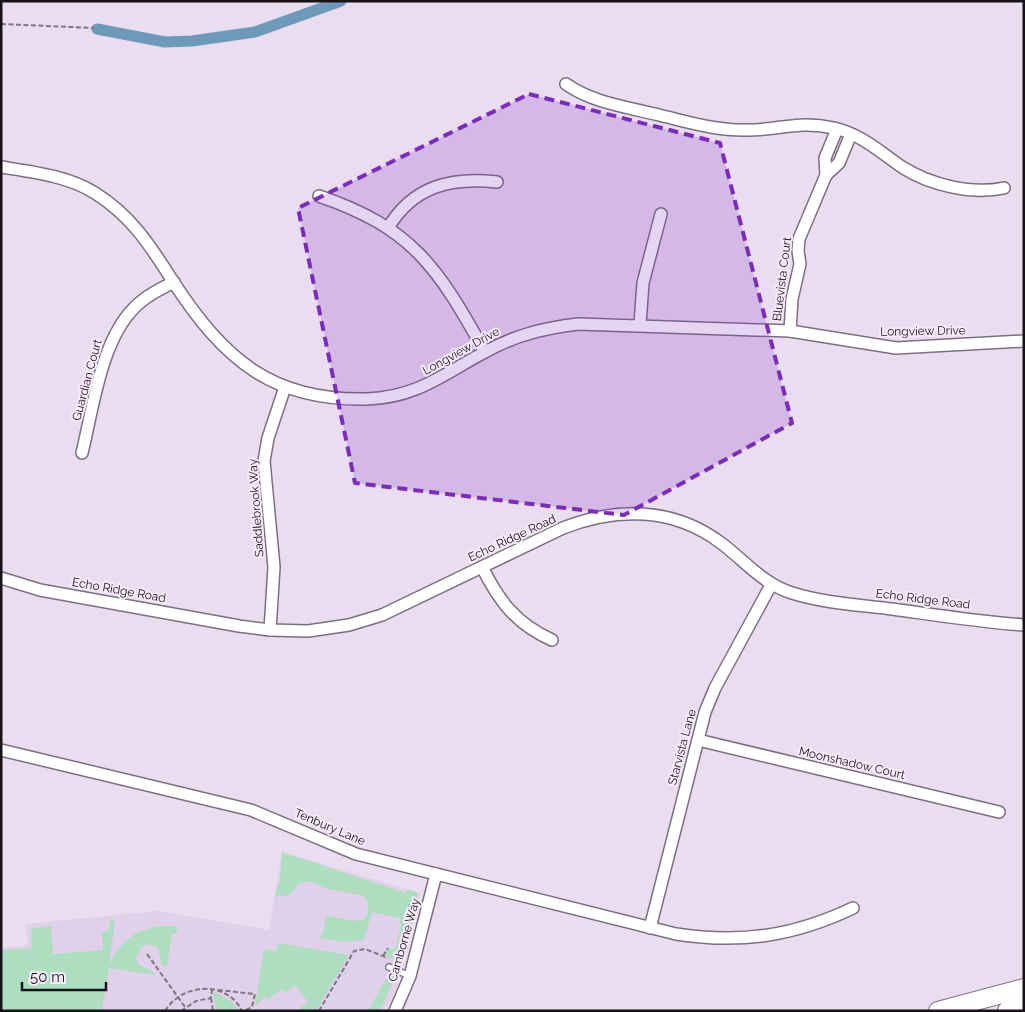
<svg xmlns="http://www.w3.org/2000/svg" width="1025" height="1012" viewBox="0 0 1025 1012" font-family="Raleway,sans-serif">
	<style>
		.built { fill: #e1d0e9 }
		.green { fill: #aedec0 }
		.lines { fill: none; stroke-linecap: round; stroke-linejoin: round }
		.canal { stroke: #6e9aba; stroke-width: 11 }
		.service-casing { stroke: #7b7081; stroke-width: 8 }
		.minor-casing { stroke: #7b7081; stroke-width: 14 }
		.primary-casing { stroke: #7b7081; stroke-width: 20 }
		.path { stroke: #7f7683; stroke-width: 2; stroke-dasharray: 5 2.5; stroke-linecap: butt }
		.service { stroke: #fff; stroke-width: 5.5 }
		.minor { stroke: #fff; stroke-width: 11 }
		.primary { stroke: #fff; stroke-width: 18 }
		.marked { fill: #7b2cbf; fill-opacity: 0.2; stroke: #7b2cbf; stroke-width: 4; stroke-dasharray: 10 6; stroke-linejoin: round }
		.labels { text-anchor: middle; stroke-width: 4; stroke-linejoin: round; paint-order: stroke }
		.street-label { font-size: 12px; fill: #171219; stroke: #f8eafd }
	</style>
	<rect width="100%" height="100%" fill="#eaddf0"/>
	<!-- built -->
	<polygon class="built" points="282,852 420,893 403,969 392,998 384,1011 1,1011 1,948 28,946 25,924 158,911 269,930"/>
	<!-- green -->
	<g class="green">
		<path d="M282 852 406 893 407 889 418 893 401 962 384 955 388 948 395 950 401 926 400 918 372 912 364 940 344 942 320 938 325 927 324 920 328 916 354 921 364 919C370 912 370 902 363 896L324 888 310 881 300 883 288 896 275 895 280 879Z"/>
		<path d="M111 920H115L109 966C121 937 146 922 178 927L176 934H172L167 967 162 966 158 947 147 944 141 947 136 958 139 965 152 971 155 975 109 968 102 1011H1V950L31 948 33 971 31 931 33 928 51 926 53 954 103 950 102 932 108 931Z"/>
		<polygon points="278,943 349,955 316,1011 297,1011 308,1002 295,985 285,993 282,989 267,1000 267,996 255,1006 264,949 276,951"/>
		<polygon points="392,975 395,977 380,1011 368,1011 387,977"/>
		<polygon points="213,991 232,1002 239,1011 216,1011"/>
	</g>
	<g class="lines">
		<!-- canal -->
		<polyline class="canal" points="97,29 165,42 192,41 255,32 341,1"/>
		<!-- service casing -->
		<g class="service-casing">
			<polyline id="service" points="389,967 410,976"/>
		</g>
		<!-- minor casing -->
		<g class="minor-casing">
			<g id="minor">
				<path d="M566 84C593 103 627 107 659 115 688 122 717 131 748 130 781 130 798 120 834 128 861 134 880 152 902 167 930 185 972 195 1004 188"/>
				<path d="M1 167C33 172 68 176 95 193 133 217 151 247 174 283 224 359 271 401 367 399 418 397 443 374 485 352 515 335 545 328 578 324L790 331 896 348 1024 341"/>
				<polyline points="826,175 839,163 851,134"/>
				<path d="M319 196C413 228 438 268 485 352"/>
				<path d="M388 228C413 186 451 177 497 182"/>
				<polyline points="640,324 643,283 661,214"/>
				<polyline points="790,331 792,299 800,264 798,251 799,239 826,175 825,158 837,129"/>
				<path d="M82 453C93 408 101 340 135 307 146 296 160 289 174 282"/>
				<path d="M482 567C499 601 516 624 552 640"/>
				<path d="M1 578 40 590 239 626 270 630 308 631 349 625 382 615 563 528C617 507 673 507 721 543 745 561 763 584 792 593 824 603 859 605 892 609 936 615 980 622 1024 625"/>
				<polyline points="270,630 274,567 264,461 268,438 285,387"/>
				<polyline points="698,740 999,812"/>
				<path d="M1 750 251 810 356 854 676 934C741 944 794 936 853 908"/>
				<polyline points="650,928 705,712 715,688 771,585"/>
				<polyline points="395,1011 410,976 436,874"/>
			</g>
		</g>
		<!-- primary casing -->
		<g class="primary-casing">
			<g id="primary">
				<polyline points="938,1011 1024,988"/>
				<polyline points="1007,1011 1024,1006"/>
			</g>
		</g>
		<!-- path -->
		<g class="path">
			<polyline points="1,24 94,28"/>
			<polyline points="147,954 185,1007"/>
			<polyline points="383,956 388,948"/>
			<polyline points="218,990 255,994 252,1007 244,1011"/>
			<polyline points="211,998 213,1011"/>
			<path d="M165 1011C182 983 227 980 242 1011"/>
			<polyline points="181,1011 196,1001 211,998 212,989"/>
			<polyline points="319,1011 354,951 365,949 388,958"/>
		</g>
		<!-- service -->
		<use href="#service" class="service"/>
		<!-- minor -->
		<use href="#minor" class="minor"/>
		<!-- primary -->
		<use href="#primary" class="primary"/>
	</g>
	<!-- marked area -->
	<path class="marked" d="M529 94 720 143 792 423 624 515 355 483 298 208Z"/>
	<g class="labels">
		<!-- street labels -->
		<g class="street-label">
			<text transform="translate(782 279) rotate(-83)" y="4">Bluevista Court</text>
			<text transform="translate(923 331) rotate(-1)" y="4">Longview Drive</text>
			<text transform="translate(461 351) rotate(-29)" y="4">Longview Drive</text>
			<text transform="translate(87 380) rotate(-75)" y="4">Guardian Court</text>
			<text transform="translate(256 508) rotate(-94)" y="4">Saddlebrook Way</text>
			<text transform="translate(512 538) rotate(-25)" y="4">Echo Ridge Road</text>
			<text transform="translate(119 590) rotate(10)" y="4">Echo Ridge Road</text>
			<text transform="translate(923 599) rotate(7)" y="4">Echo Ridge Road</text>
			<text transform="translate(682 747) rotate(-75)" y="4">Starvista Lane</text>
			<text transform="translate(852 763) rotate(13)" y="4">Moonshadow Court</text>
			<text transform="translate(330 827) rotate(23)" y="4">Tenbury Lane</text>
			<text transform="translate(404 940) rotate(-74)" y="4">Camborne Way</text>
		</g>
	</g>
	<!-- border -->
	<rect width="1025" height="1012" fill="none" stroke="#171219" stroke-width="5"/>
	<!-- scale -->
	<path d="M22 982v8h84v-8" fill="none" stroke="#171219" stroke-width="2.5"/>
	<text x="30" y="982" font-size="15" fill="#171219" stroke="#f8eafd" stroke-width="4" paint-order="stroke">50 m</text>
</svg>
